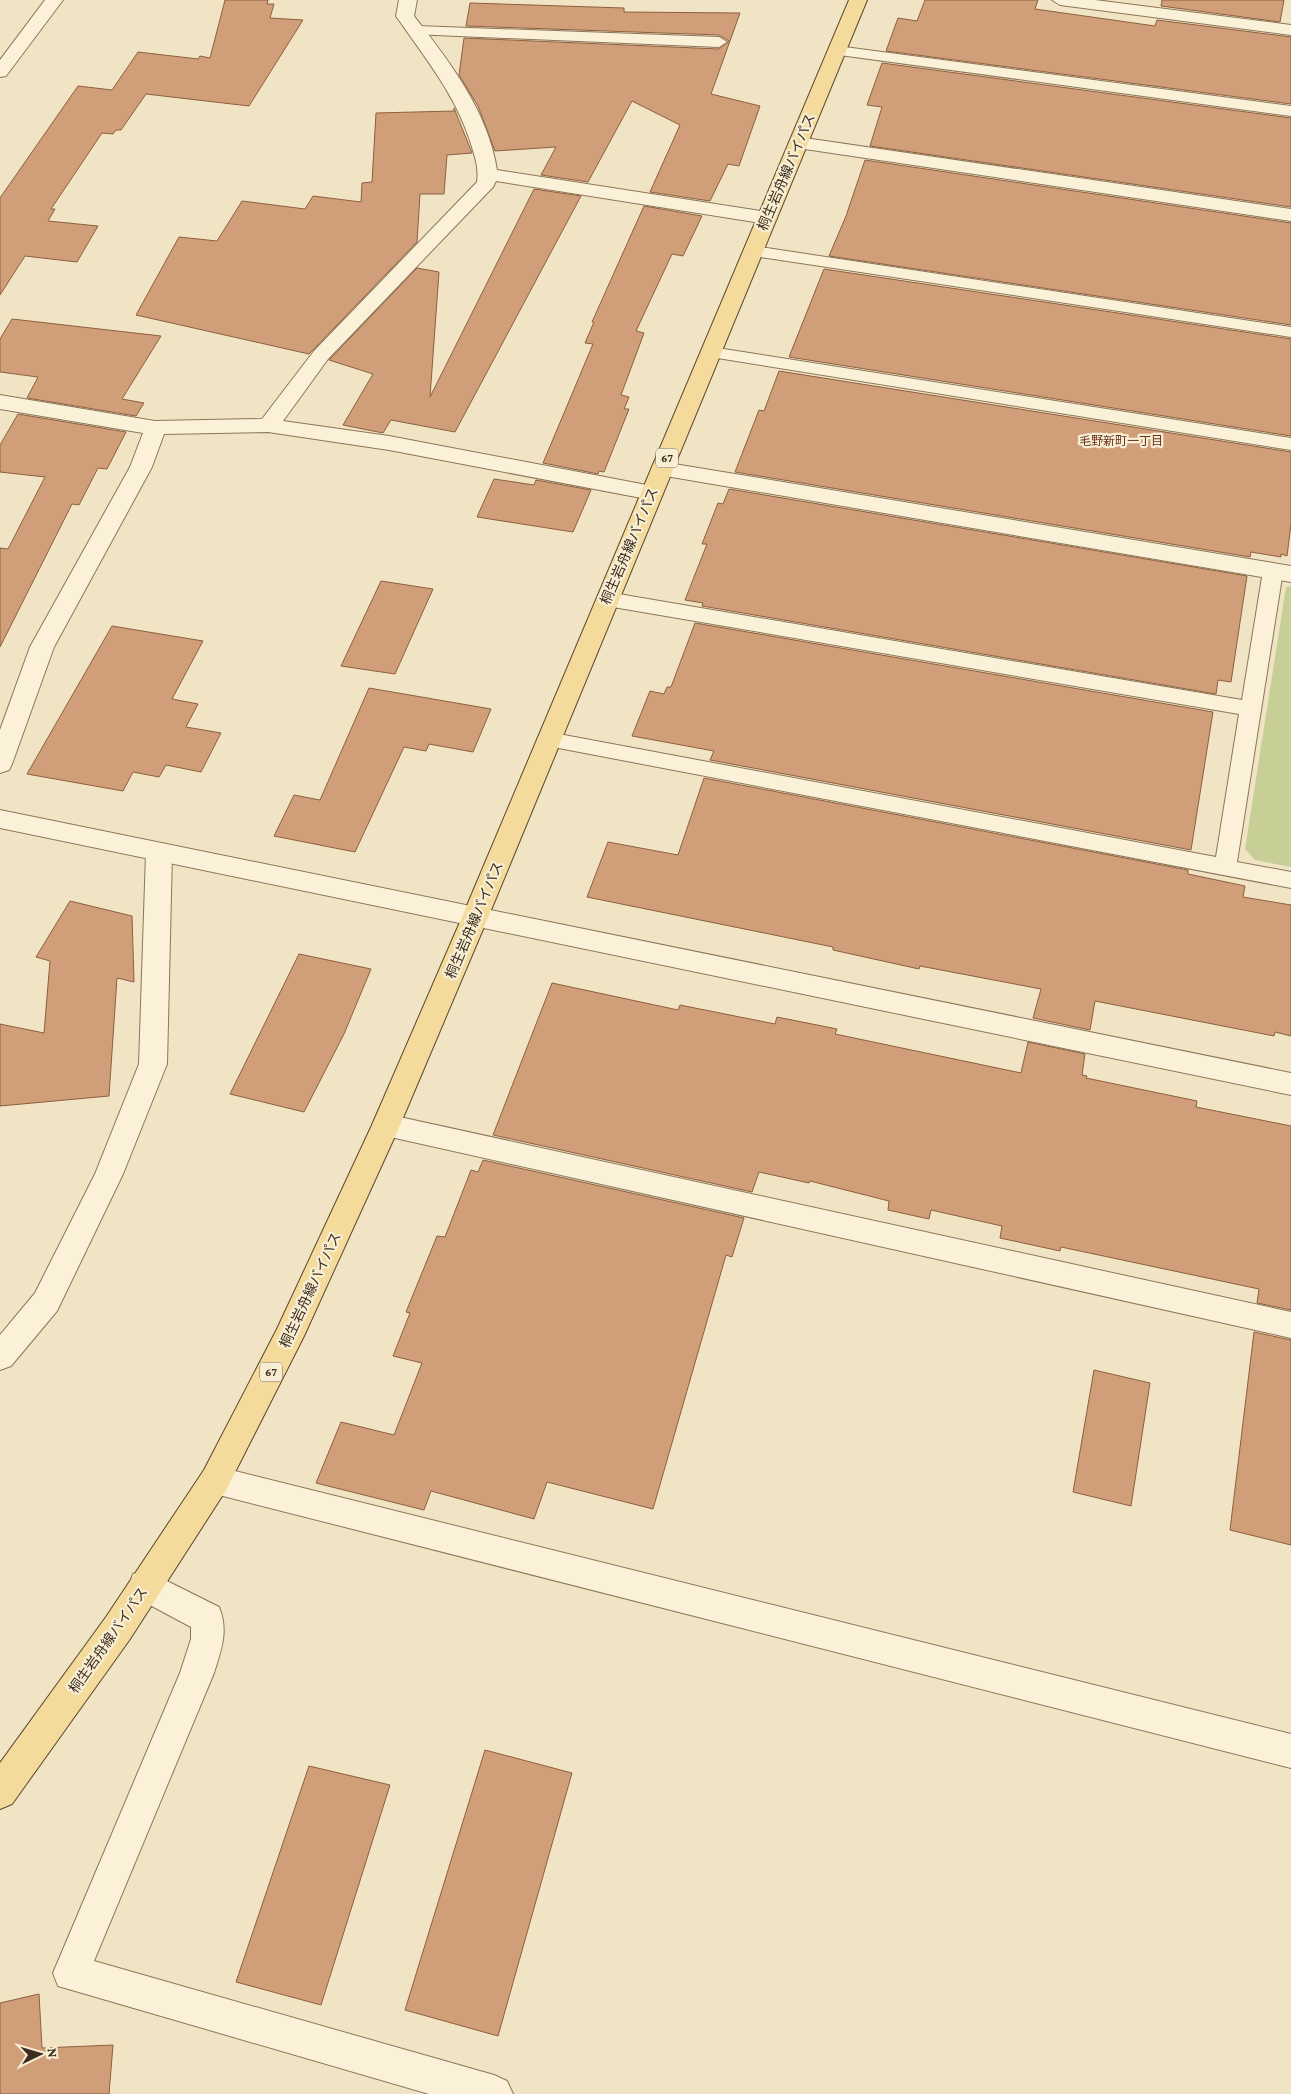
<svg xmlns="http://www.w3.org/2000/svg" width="1291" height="2094" viewBox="0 0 1291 2094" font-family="'Crimson Pro','Noto Sans JP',serif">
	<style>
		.green { fill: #c7cf97 }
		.building { fill: #d09f79; stroke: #8d5f3e }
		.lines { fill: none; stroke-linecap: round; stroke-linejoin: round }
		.service-casing { stroke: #8c7659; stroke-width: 2 }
		.minor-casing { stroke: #8c7659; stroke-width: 2 }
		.tertiary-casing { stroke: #8c7659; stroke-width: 2 }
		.primary-casing { stroke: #5a442e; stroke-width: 2 }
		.service { fill: #faf1d8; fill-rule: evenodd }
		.minor { fill: #faf1d8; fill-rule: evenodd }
		.tertiary { fill: #faf1d8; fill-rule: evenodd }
		.primary { fill: #f5db9b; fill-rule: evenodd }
		.labels { text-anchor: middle; stroke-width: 4.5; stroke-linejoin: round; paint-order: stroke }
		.far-neighbourhood-label { font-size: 12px; fill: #6a2e1b; stroke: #f7eed4 }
		.shield { fill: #f7eed4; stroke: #746755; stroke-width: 1 }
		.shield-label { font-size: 12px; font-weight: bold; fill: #3c2d1e }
		.street-label { font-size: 14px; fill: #3c2d1e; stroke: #f7eed4 }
	</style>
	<rect width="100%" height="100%" fill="#f0e4c4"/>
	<!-- green -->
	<polygon class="green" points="1291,586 1291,867 1255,860 1245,849 1286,587"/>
	<!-- building -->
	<g class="building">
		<polygon points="225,0 268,0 267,4 274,4 270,18 303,20 249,106 146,94 121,130 116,130 113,134 102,133 51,209 55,209 48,221 98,226 77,262 25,256 0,295 0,198 78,86 112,90 138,52 198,59 200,56 210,58"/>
		<polygon points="925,0 1038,0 1035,9 1155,26 1157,20 1291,37 1291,104 886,51 898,18 917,21"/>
		<polygon points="1162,0 1284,0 1280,22 1161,6"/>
		<polygon points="470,3 624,8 624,12 740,13 711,94 760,106 739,166 728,164 710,201 650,192 680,125 632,101 588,182 541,175 556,147 495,151 478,106 459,75 464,38 719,49 729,41 719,35 466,26"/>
		<polygon points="882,63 1291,118 1291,207 870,146 882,107 867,105"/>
		<polygon points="454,108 472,153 447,155 444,194 420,194 417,242 309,354 136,315 179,237 217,241 242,201 305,209 313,196 361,202 362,183 372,182 376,113 454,111"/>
		<polygon points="865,160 1291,223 1291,325 829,256 846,216"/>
		<polygon points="534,189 581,196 455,432 391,420 383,433 343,425 373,374 329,360 417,268 439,272 430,397"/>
		<polygon points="644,206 702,216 683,256 672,254 636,331 644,333 621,395 629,397 624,409 629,409 604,472 599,471 598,474 543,463 593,344 585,343 594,322 592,322"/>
		<polygon points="824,269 1291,339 1291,436 789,357"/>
		<polygon points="12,319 161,336 122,399 144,403 136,416 27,398 38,377 0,372 0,339"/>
		<polygon points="779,371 1291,452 1291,524 1287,556 1281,554 1281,557 1251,552 1250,557 735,472 759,410 764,411"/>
		<polygon points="18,414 126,432 107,469 98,468 79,505 72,504 0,647 0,548 8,549 45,477 0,472 0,445"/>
		<polygon points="494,479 534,485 536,480 591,490 573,532 477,517"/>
		<polygon points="729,489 1247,576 1231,682 1218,680 1216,694 702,606 703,603 685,600 707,544 702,544 718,503 723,504"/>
		<polygon points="381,581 433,589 395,674 341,666"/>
		<polygon points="695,623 1213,712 1191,850 710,760 714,751 632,736 650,691 664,694 667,687 671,687"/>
		<polygon points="112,626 203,641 172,699 198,704 186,727 221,733 201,772 166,765 159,777 133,772 123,791 27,774"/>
		<polygon points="369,688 491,709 473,752 429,744 426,751 404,747 355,852 274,836 294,795 320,800"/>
		<polygon points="704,778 1188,870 1188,874 1245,886 1243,897 1291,905 1291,1036 1275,1032 1274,1036 1095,1001 1090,1030 1033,1018 1041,989 920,966 919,969 833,950 833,947 587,897 608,842 678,855"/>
		<polygon points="70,901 132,916 134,982 117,978 109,1096 0,1106 0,1024 44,1033 50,961 36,957"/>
		<polygon points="299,954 371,969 344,1034 304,1112 230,1094"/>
		<polygon points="552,983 678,1010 680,1005 775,1024 777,1017 837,1029 835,1034 1021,1073 1028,1042 1085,1054 1082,1075 1087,1076 1086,1078 1197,1101 1196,1107 1291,1126 1291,1310 1257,1303 1259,1289 1061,1247 1060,1251 1000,1238 1002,1226 931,1210 929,1219 888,1210 889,1201 810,1181 809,1183 759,1172 752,1192 493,1135"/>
		<polygon points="483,1160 744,1218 732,1257 726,1255 653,1509 547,1482 534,1519 431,1491 424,1510 316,1483 341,1422 394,1435 422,1363 393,1356 410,1313 406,1312 437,1236 445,1237 471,1170 478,1172"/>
		<polygon points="1254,1332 1291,1340 1291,1545 1230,1530"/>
		<polygon points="1094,1370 1150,1383 1131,1506 1073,1492"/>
		<polygon points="485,1750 572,1773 498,2036 405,2010"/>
		<polygon points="309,1766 390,1785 321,2005 236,1982"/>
		<polygon points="39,1994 42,2048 113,2045 109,2094 0,2094 0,2003"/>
	</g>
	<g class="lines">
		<!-- service casing -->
		<g class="service-casing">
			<g id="service">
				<polygon points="1052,0 1095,0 1291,25 1291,35 1060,5"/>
				<polygon points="417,26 719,37 727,42 719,47 412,34 409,31 412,28"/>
				<polygon points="837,46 1291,106 1291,116 832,54 829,51"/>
				<polygon points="753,246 1291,327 1291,337 747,255 744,251 747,247"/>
				<polygon points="711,347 1291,438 1291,450 705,356 702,352 705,348"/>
				<polygon points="1273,564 1280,566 1283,571 1237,862 1291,872 1291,888 548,746 541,744 537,739 541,734 548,732 1216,857 1239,714 607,606 600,604 597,599 600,594 607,592 1242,700 1263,571 1266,566"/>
			</g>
		</g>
		<!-- minor casing -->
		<g class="minor-casing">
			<g id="minor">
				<polygon points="45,0 63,0 6,76 0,77 0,60"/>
				<path d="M399 0H417L414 16C449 61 488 111 497 170L767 212 774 214 777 218 774 222 767 224 496 181 493 187 328 359 283 421 389 436 652 486 660 488 663 493 660 498 652 500 389 450 268 432 164 434 152 467 54 647 12 764 9 770 0 773V730L30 647 130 467 143 433 0 409V395L155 421 262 419 314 351 477 182C479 168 475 157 471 144 456 95 425 58 396 16Z"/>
				<polygon points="662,462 1291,566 1291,582 654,474 651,469 654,464"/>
				<polygon points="159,844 168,846 172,853 167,1064 123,1174 57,1311 11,1366 0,1370 0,1335 35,1293 95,1174 139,1064 146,853 150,846"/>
				<polygon points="386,1114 1291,1312 1291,1338 386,1136 376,1133 372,1125 376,1117"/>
				<polygon points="215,1466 1291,1734 1291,1768 215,1494 204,1490 199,1480 204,1470"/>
				<path d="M145 1570 219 1607C229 1631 221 1650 214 1673L94 1961 494 2075 507 2081 513 2094H429L58 1986 53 1973 180 1673 191 1639V1627L133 1596 129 1585 133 1574Z"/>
			</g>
		</g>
		<!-- tertiary casing -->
		<g class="tertiary-casing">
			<g id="tertiary">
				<polygon points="798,137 1291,209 1291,221 791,147 789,143 791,139"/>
				<polygon points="0,810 1291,1073 1291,1095 0,828"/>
			</g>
		</g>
		<!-- primary casing -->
		<g class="primary-casing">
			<polygon id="primary" points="849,0 867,0 489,915 400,1125 304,1336 226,1490 130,1639 12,1804 0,1809 0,1763 106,1617 204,1470 277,1329 372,1125 463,915"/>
		</g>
		<!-- service -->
		<use href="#service" class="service"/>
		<!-- minor -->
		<use href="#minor" class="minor"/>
		<!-- tertiary -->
		<use href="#tertiary" class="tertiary"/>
		<!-- primary -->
		<use href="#primary" class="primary"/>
	</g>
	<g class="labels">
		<!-- far-neighbourhood labels -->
		<g class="far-neighbourhood-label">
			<text x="1121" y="445">毛野新町一丁目</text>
		</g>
		<!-- shield labels -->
		<g class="shield">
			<rect x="656" y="448.5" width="22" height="19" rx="4"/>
			<rect x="260" y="1362.5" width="22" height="19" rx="4"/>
		</g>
		<g class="shield-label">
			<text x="667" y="462">67</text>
			<text x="271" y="1376">67</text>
		</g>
		<!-- street labels -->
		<g class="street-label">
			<text transform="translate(786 172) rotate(-67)" y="5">桐生岩舟線バイパス</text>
			<text transform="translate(629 546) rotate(-67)" y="5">桐生岩舟線バイパス</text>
			<text transform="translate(474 920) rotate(-67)" y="5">桐生岩舟線バイパス</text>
			<text transform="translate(310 1290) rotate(-65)" y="5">桐生岩舟線バイパス</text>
			<text transform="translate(108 1640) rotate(-55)" y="5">桐生岩舟線バイパス</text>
		</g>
	</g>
	<!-- north arrow -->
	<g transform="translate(40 2054) rotate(85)" stroke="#f7eed4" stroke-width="4" paint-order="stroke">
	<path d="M0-4L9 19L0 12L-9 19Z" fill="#3c2d1e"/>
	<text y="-8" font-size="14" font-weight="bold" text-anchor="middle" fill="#3c2d1e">N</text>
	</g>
</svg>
